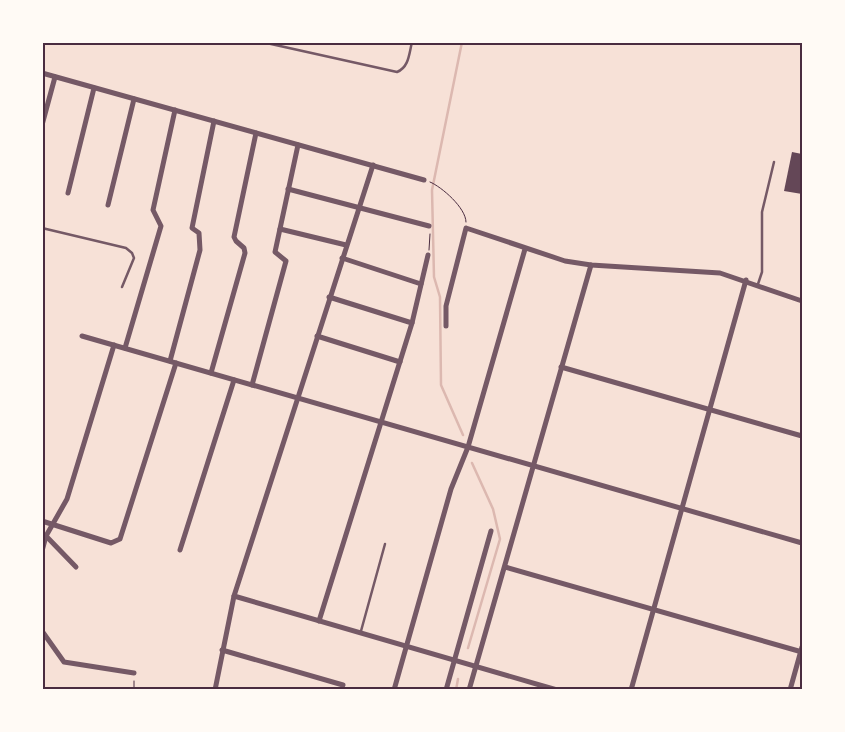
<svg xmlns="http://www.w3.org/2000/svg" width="845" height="732" viewBox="0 0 845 732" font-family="Signika,sans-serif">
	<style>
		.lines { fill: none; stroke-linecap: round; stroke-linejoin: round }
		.stream { stroke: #dcb8b0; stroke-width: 2.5 }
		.building { fill: #644757 }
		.path { stroke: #4a2c40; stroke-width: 1 }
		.service { stroke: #755966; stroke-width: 2.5 }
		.minor { stroke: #755966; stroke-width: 5 }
		.neatline { fill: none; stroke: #4a2c40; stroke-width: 2 }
	</style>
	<rect width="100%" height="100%" fill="#f7e1d7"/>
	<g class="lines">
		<!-- stream -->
		<g class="stream">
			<polyline points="462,42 432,190 434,277 440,297 441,385 463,435"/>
			<polyline points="468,648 500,539 493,509 472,463"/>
			<polyline points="456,690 458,679"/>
		</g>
	</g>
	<!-- building -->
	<polygon class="building" points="792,152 802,154 802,194 784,191"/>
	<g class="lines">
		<!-- path -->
		<g class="path">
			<path d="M430 182C442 187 466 208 466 222"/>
			<polyline points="429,250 430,234"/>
			<polyline points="134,681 134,690"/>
		</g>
		<!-- service -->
		<g class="service">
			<path d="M262 42 397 72C409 67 409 54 412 42"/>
			<polyline points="42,228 126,248 132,253 134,258 122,287"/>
			<polyline points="758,284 762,272 762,212 774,162"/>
			<polyline points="361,631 385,544"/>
		</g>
		<!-- minor -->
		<g class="minor">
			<polyline points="42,73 424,180"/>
			<polyline points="42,125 55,77"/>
			<polyline points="288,189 429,226"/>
			<polyline points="68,193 94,88"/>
			<polyline points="108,205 134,99"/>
			<polyline points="280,229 346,245"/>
			<polyline points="342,258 421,284"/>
			<polyline points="329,297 412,323"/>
			<polyline points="446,326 446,306 466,228 565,261 591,265 720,273 802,301"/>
			<polyline points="82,336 802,543"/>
			<polyline points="317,336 400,362"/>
			<polyline points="125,348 161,226 153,210 175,110"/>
			<polyline points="170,361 200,250 199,233 192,228 214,121"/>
			<polyline points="561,367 802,436"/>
			<polyline points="211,373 245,253 244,248 236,241 234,237 256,133"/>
			<polyline points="252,385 286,261 275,252 298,145"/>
			<polyline points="42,521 111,543 120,539 176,363"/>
			<polyline points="46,536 76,567"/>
			<polyline points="180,550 234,380"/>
			<polyline points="42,551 46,536 67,499 114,345"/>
			<polyline points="505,567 802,652"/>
			<polyline points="234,596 557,690"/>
			<polyline points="319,621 412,323 428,255"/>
			<polyline points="42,631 64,662 134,673"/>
			<polyline points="222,650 343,685"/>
			<polyline points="215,690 234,596 373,165"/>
			<polyline points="394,690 451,489 468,447 525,249"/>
			<polyline points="446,690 491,531"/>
			<polyline points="469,690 591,265"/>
			<polyline points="631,690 746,280"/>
			<polyline points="790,690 802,647"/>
		</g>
	</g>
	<!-- border -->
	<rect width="845" height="732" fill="none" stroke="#fffaf5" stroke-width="88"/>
	<rect x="44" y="44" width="757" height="644" class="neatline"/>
</svg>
